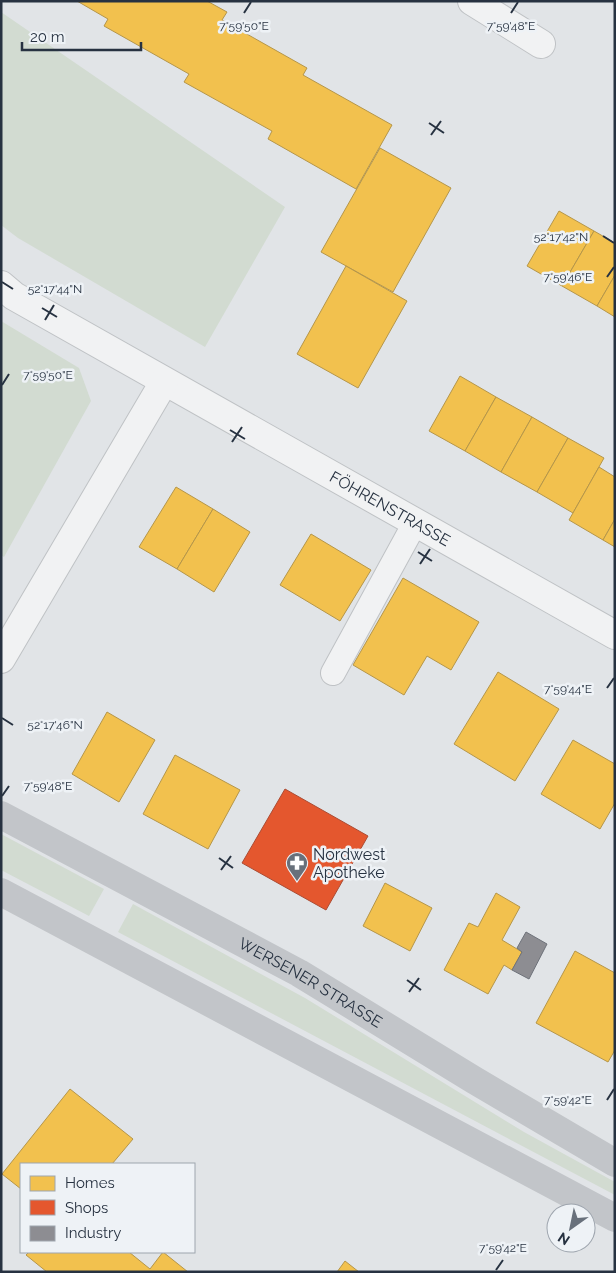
<svg xmlns="http://www.w3.org/2000/svg" width="616" height="1273" viewBox="0 0 616 1273" font-family="Raleway,sans-serif">
	<style>
		.green { fill: #d2dbd1 }
		.homes { fill: #f2c14e; stroke: #b5964a }
		.shops { fill: #e4572e; stroke: #ab4c34 }
		.industry { fill: #8d8d92; stroke: #6e727a }
		.lines { fill: none; stroke-linecap: round; stroke-linejoin: round }
		.service-casing { stroke: #bfc2c5; stroke-width: 26 }
		.minor-casing { stroke: #bfc2c5; stroke-width: 30 }
		.service { stroke: #f1f2f3; stroke-width: 24 }
		.minor { stroke: #f1f2f3; stroke-width: 28 }
		.secondary { stroke: #c2c5c9; stroke-width: 28 }
		.ticks { fill: none; stroke: #273241; stroke-width: 2 }
		.labels { text-anchor: middle; stroke-width: 5; stroke-linejoin: round; paint-order: stroke }
		.street-label { font-size: 16px; fill: #273241; stroke: #eef2f6 }
		.poi-label { font-size: 16px; fill: #273241; stroke: #eef2f6; text-anchor: start }
		.ticks-label { font-size: 12px; text-anchor: middle; fill: #273241; stroke: #eef2f6; stroke-width: 5; stroke-linejoin: round; paint-order: stroke }
	</style>
	<rect width="100%" height="100%" fill="#e1e4e7"/>
	<!-- green -->
	<g class="green">
		<polygon points="1,12 285,207 205,347 18,238 1,225"/>
		<polygon points="1,321 79,368 91,401 4,557 1,555"/>
		<polygon points="1,834 104,889 89,916 1,870"/>
		<polygon points="133,904 305,998 524,1132 615,1182 615,1195 118,932"/>
	</g>
	<!-- homes -->
	<g class="homes">
		<polygon points="77,1 207,1 227,12 222,20 307,68 303,75 392,125 356,189 268,139 272,131 184,82 189,74 104,26 108,19"/>
		<polygon points="380,148 451,188 393,292 321,252"/>
		<polygon points="559,211 594,231 562,286 527,266"/>
		<polygon points="594,231 615,243 615,275 597,306 562,286"/>
		<polygon points="346,266 407,301 358,388 297,354"/>
		<polygon points="615,275 615,317 597,306"/>
		<polygon points="460,376 496,397 465,451 429,431"/>
		<polygon points="496,397 532,417 501,472 465,451"/>
		<polygon points="532,417 568,438 537,492 501,472"/>
		<polygon points="568,438 604,458 573,513 537,492"/>
		<polygon points="599,467 615,477 615,519 603,540 569,520"/>
		<polygon points="176,487 213,509 177,569 139,547"/>
		<polygon points="213,509 250,532 214,592 177,569"/>
		<polygon points="615,519 615,547 603,540"/>
		<polygon points="311,534 371,570 340,621 280,585"/>
		<polygon points="403,578 479,622 451,670 427,656 404,695 353,665"/>
		<polygon points="498,672 559,709 515,781 454,744"/>
		<polygon points="107,712 155,740 119,802 72,774"/>
		<polygon points="573,740 615,764 615,803 600,829 541,794"/>
		<polygon points="175,755 240,790 208,849 143,814"/>
		<polygon points="385,883 432,908 410,951 363,926"/>
		<polygon points="496,893 520,907 502,940 522,952 512,970 504,965 488,994 444,970 469,923 478,927"/>
		<polygon points="575,951 615,973 615,1050 608,1062 536,1023"/>
		<polygon points="70,1089 133,1139 112,1164 21,1164 21,1189 2,1174"/>
		<polygon points="29,1252 129,1252 150,1269 163,1252 188,1272 47,1272 26,1255"/>
		<polygon points="345,1261 359,1272 337,1272"/>
	</g>
	<!-- shops -->
	<polygon class="shops" points="285,789 368,836 326,910 242,863"/>
	<!-- industry -->
	<polygon class="industry" points="526,932 547,944 529,979 512,970 522,952 517,948"/>
	<g class="lines">
		<!-- service casing -->
		<g class="service-casing">
			<polyline id="service" points="333,673 415,523"/>
		</g>
		<!-- minor casing -->
		<g class="minor-casing">
			<g id="minor">
				<polyline points="472,1 541,44"/>
				<path id="s1" d="M1 285 14 296 615 635"/>
				<polyline points="1,659 164,382"/>
			</g>
		</g>
		<!-- service -->
		<use href="#service" class="service"/>
		<!-- minor -->
		<use href="#minor" class="minor"/>
		<!-- secondary -->
		<g class="secondary">
			<path id="s2" d="M1 815 299 973 474 1080 615 1163"/>
			<polyline points="1,892 615,1218"/>
		</g>
	</g>
	<!-- ticks -->
	<path class="ticks" d="M244 13 251 2M511 13 518 2M429 123 444 133M431 135 441 121M603 236 614 243M607 277 614 267M2 282 13 289M42 308 57 317M45 320 54 305M2 385 9 374M230 430 245 439M232 442 242 427M418 552 432 561M420 564 430 549M607 688 614 678M2 718 13 725M2 796 9 786M219 858 233 868M221 870 231 856M407 980 421 990M409 992 419 978M607 1100 614 1089M496 1270 503 1260"/>
	<!-- icons -->
	<defs>
		<g id="pharmacy-pin" transform="scale(1.125)"><path d="M0 17L-7.5 6A9.5 9.5 0 1 1 7.5 6Z" fill="#68707b" stroke="#eef2f6"/><path d="M-2-6h4v4h4v4h-4v4h-4v-4h-4v-4h4Z" fill="#fff"/></g>
	</defs>
	<g fill-rule="evenodd">
		<use href="#pharmacy-pin" x="297" y="863"/>
	</g>
	<g class="labels">
		<!-- street labels -->
		<g class="street-label">
			<text dy="6" stroke="none"><textPath href="#s1" startOffset="449">FÖHRENSTRASSE</textPath></text>
			<text dy="6" stroke="none"><textPath href="#s2" startOffset="352">WERSENER STRASSE</textPath></text>
		</g>
		<!-- poi labels -->
		<g class="poi-label">
			<text x="313" y="860">Nordwest<tspan x="313" dy="18">Apotheke</tspan></text>
		</g>
	</g>
	<g class="ticks-label">
		<text x="244" y="30">7°59'50"E</text>
		<text x="511" y="30">7°59'48"E</text>
		<text x="561" y="241">52°17'42"N</text>
		<text x="568" y="281">7°59'46"E</text>
		<text x="55" y="293">52°17'44"N</text>
		<text x="48" y="379">7°59'50"E</text>
		<text x="568" y="693">7°59'44"E</text>
		<text x="55" y="729">52°17'46"N</text>
		<text x="48" y="790">7°59'48"E</text>
		<text x="568" y="1104">7°59'42"E</text>
		<text x="503" y="1252">7°59'42"E</text>
	</g>
	<!-- border -->
	<rect width="616" height="1273" fill="none" stroke="#273241" stroke-width="5"/>
	<!-- legend -->
	<rect x="20" y="1163" width="175" height="90" fill="#eef2f6" stroke="#9ea5ae"/>
	<rect x="30" y="1176" width="25" height="15" fill="#f2c14e" stroke="#9ea5ae"/>
	<text x="65" y="1188" font-size="15" fill="#273241">Homes</text>
	<rect x="30" y="1200" width="25" height="15" fill="#e4572e" stroke="#9ea5ae"/>
	<text x="65" y="1213" font-size="15" fill="#273241">Shops</text>
	<rect x="30" y="1226" width="25" height="15" fill="#8d8d92" stroke="#9ea5ae"/>
	<text x="65" y="1238" font-size="15" fill="#273241">Industry</text>
	<!-- north arrow -->
	<g transform="translate(571 1228) rotate(213)"><circle r="24" fill="#eef2f6" stroke="#9ea5ae"/>
	<path d="M0-4L9 19L0 12L-9 19Z" fill="#68707b"/>
	<text y="-8" font-size="14" font-weight="bold" text-anchor="middle" fill="#273241">N</text>
	</g>
	<!-- scale -->
	<path d="M22 42v8h119v-8" fill="none" stroke="#273241" stroke-width="2.5"/>
	<text x="30" y="42" font-size="15" fill="#273241" stroke="#eef2f6" stroke-width="4" paint-order="stroke">20 m</text>
</svg>
